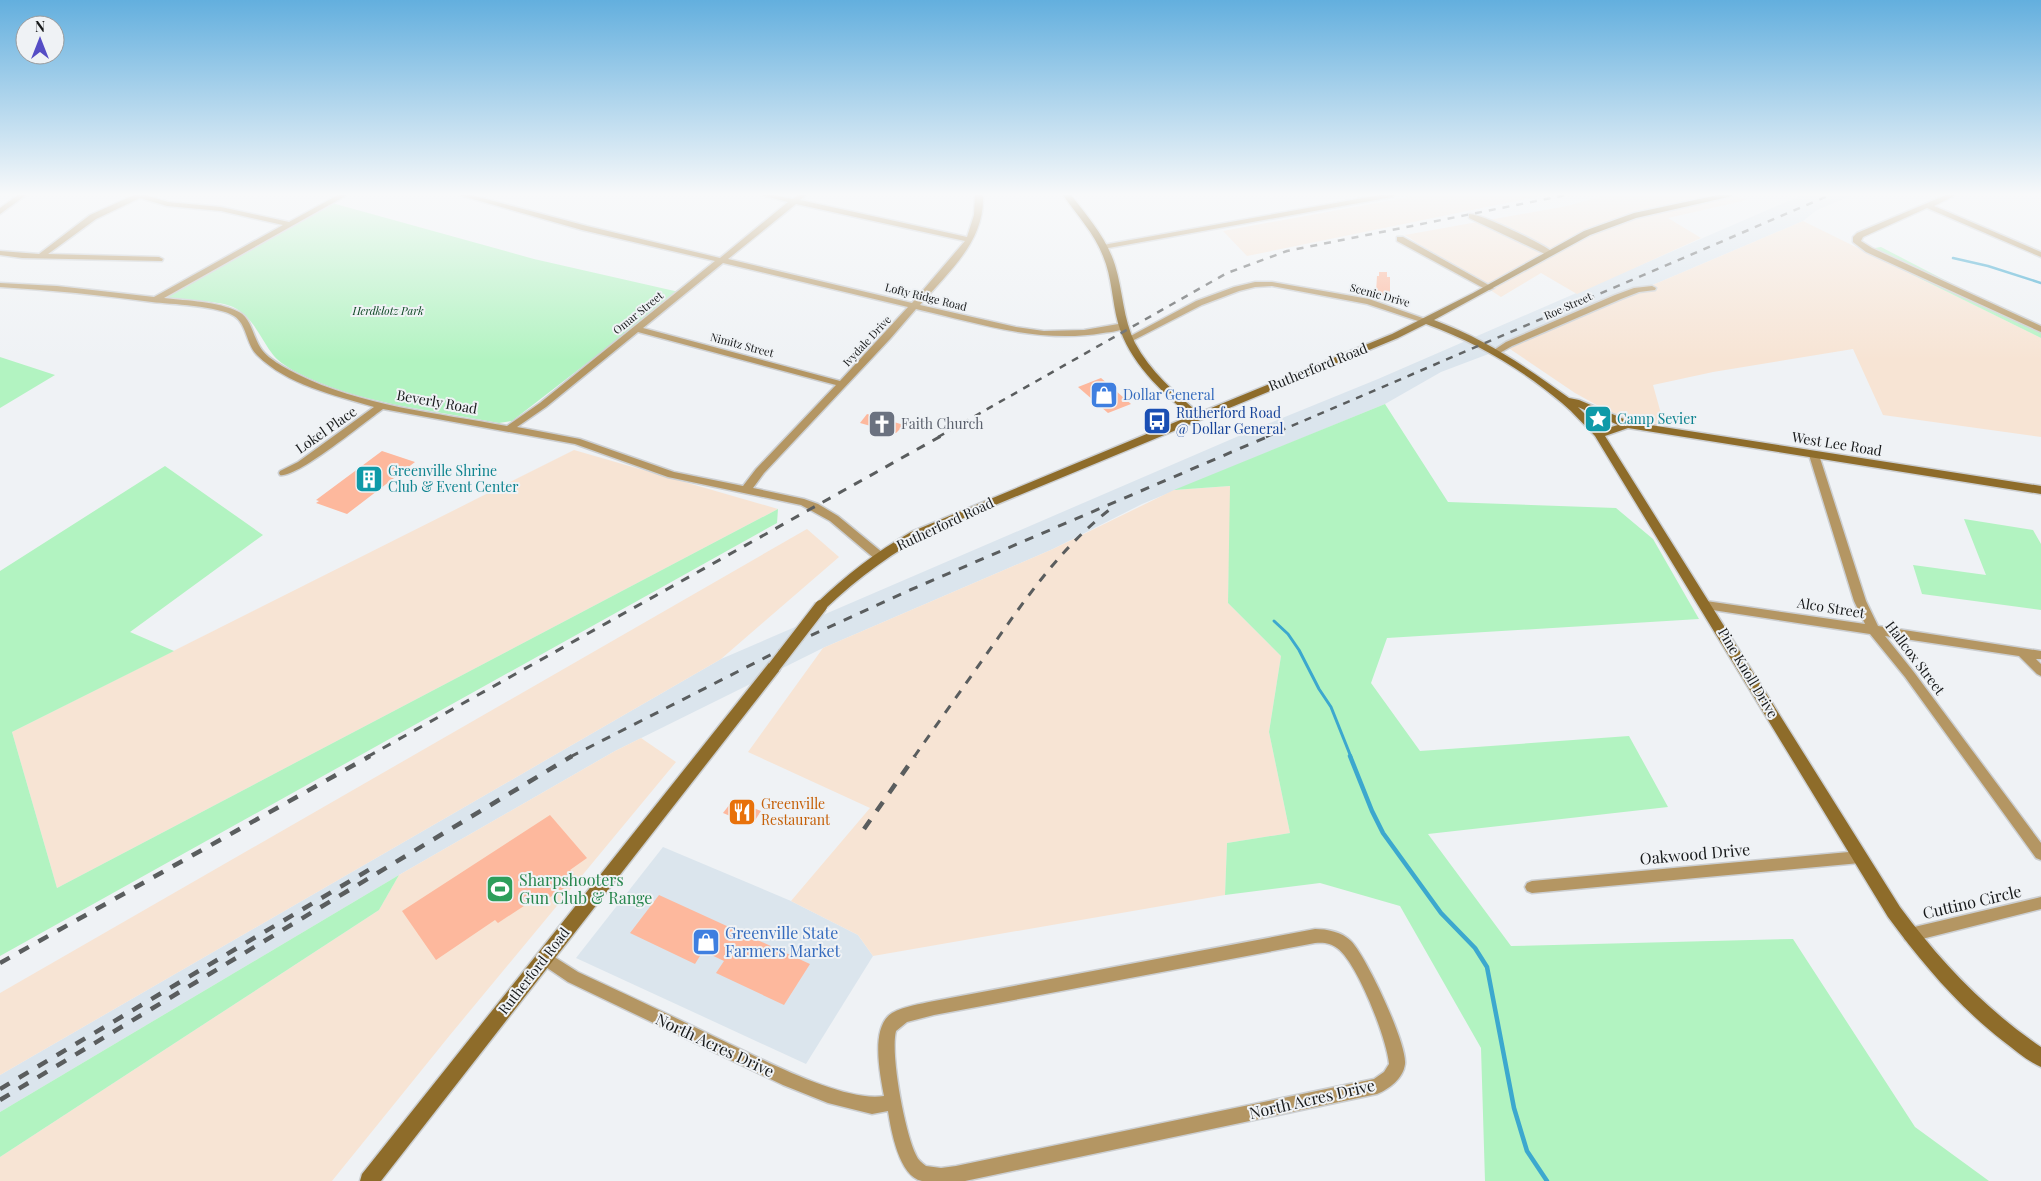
<svg xmlns="http://www.w3.org/2000/svg" width="2041" height="1181" viewBox="0 0 2041 1181" font-family="'Playfair Display',serif">
	<style>
		.built { fill: #dbe5ed }
		.industrial { fill: #f7e4d4 }
		.green { fill: #b2f3c1 }
		.lines { fill: none; stroke-linecap: round; stroke-linejoin: round }
		.stream-far2 { stroke: #3ca8ce; stroke-width: 2.5 }
		.stream-far1 { stroke: #3ca8ce; stroke-width: 3 }
		.stream { stroke: #3ca8ce; stroke-width: 4.5 }
		.building { fill: #fdb89d }
		.street-casing { stroke: #cccfd2; stroke-width: 3 }
		.secondary-casing { stroke: #cccfd2; stroke-width: 3 }
		.street { fill: #b49663; fill-rule: evenodd }
		.secondary { fill: #8e6c2a; fill-rule: evenodd }
		.rail-far2 { stroke: #5a5d5e; stroke-width: 2.5; stroke-dasharray: 7 7; stroke-linecap: butt }
		.rail-far1 { stroke: #5a5d5e; stroke-width: 3; stroke-dasharray: 9 9; stroke-linecap: butt }
		.rail { stroke: #5a5d5e; stroke-width: 4.5; stroke-dasharray: 11 11; stroke-linecap: butt }
		.secondary-bridge-casing { stroke: #cccfd2; stroke-width: 15; stroke-linecap: butt }
		.secondary-bridge { stroke: #8e6c2a; stroke-width: 12 }
		.labels { text-anchor: middle; stroke-width: 4; stroke-linejoin: round; paint-order: stroke }
		.far-street-label { font-size: 11px; fill: #17191a; stroke: #eff2f5 }
		.far-park-label { font-size: 11px; font-style: italic; fill: #094420; stroke: #eff2f5 }
		.street-label { font-size: 14px; fill: #17191a; stroke: #eff2f5 }
		.shop-label { font-size: 14px; fill: #366cbe; stroke: #eff2f5; text-anchor: start }
		.transit-label { font-size: 14px; fill: #164399; stroke: #eff2f5; text-anchor: start }
		.culture-label { font-size: 14px; fill: #0d838f; stroke: #eff2f5; text-anchor: start }
		.worship-label { font-size: 14px; fill: #5b616d; stroke: #eff2f5; text-anchor: start }
		.food-label { font-size: 14px; fill: #c56008; stroke: #eff2f5; text-anchor: start }
		.near-street-label { font-size: 16px; fill: #17191a; stroke: #eff2f5 }
		.near-leisure-label { font-size: 16px; fill: #27864d; stroke: #eff2f5; text-anchor: start }
		.near-shop-label { font-size: 16px; fill: #366cbe; stroke: #eff2f5; text-anchor: start }
	</style>
	<rect width="100%" height="100%" fill="#eff2f5"/>
	<!-- built -->
	<g class="built">
		<polygon points="1802,195 1853,195 1817,210 1803,221 1507,347 1441,372 1385,404 1142,504 1053,549 823,648 615,751 399,875 0,1112 0,1075 721,659 1255,429 1378,379"/>
		<polygon points="663,847 791,901 858,935 873,956 806,1064 576,958"/>
	</g>
	<!-- industrial -->
	<g class="industrial">
		<polygon points="1420,195 1545,195 1247,256 1223,231"/>
		<polygon points="1606,195 1734,195 1747,200 1668,218 1701,238 1577,294 1541,273 1501,297 1405,235 1567,206"/>
		<polygon points="1803,221 2041,338 2041,437 1883,415 1853,349 1713,372 1653,385 1665,428 1613,414 1575,393 1507,347"/>
		<polygon points="574,450 778,509 57,888 12,732"/>
		<polygon points="1231,486 1228,603 1281,656 1269,732 1290,833 1227,843 1225,895 873,956 858,935 791,901 870,808 748,752 823,648 1053,549 1174,490"/>
		<polygon points="807,529 839,557 721,659 0,1075 0,993"/>
		<polygon points="641,738 676,762 450,1035 332,1181 0,1181 0,1157 379,910 399,875 615,751"/>
	</g>
	<!-- green -->
	<g class="green">
		<path d="M332 203 534 259 679 292 512 421 499 423C432 410 358 404 296 372 289 368 279 362 274 356 261 340 254 317 233 307 221 301 185 300 169 298L165 296Z"/>
		<polygon points="1881,247 2041,330 2041,338 1862,250"/>
		<polygon points="0,357 55,375 0,408"/>
		<polygon points="1385,404 1448,502 1616,508 1653,539 1699,619 1387,638 1371,683 1420,751 1629,736 1668,807 1428,834 1511,946 1793,939 1915,1127 1989,1181 1485,1181 1481,1048 1400,906 1320,883 1225,895 1227,843 1290,833 1269,732 1281,656 1228,603 1230,486 1174,490"/>
		<polygon points="165,466 263,535 130,632 174,651 12,732 57,888 778,509 777,523 0,956 0,571"/>
		<polygon points="1964,519 2033,530 2041,544 2041,610 1922,594 1913,565 1986,575"/>
		<polygon points="399,875 379,910 0,1157 0,1112"/>
	</g>
	<g class="lines">
		<!-- stream-far2 -->
		<polyline class="stream-far2" points="1953,258 1988,266 2041,283"/>
		<!-- stream-far1 -->
		<polyline class="stream-far1" points="1274,621 1288,634 1299,650 1319,689 1331,707 1351,757"/>
		<!-- stream -->
		<polyline class="stream" points="1350,756 1372,811 1383,833 1441,913 1475,948 1487,967 1514,1108 1527,1151 1547,1181"/>
	</g>
	<!-- building -->
	<g class="building">
		<polygon points="1379,272 1387,272 1387,277 1390,277 1390,295 1386,295 1386,297 1376,293 1377,276 1379,276"/>
		<polygon points="1101,378 1131,404 1108,413 1078,387"/>
		<polygon points="867,414 904,425 896,433 860,423"/>
		<polygon points="382,451 415,462 347,514 316,503 319,501 316,500"/>
		<polygon points="733,800 761,811 752,825 723,813"/>
		<polygon points="550,815 587,858 570,870 578,879 541,903 536,898 498,923 495,920 436,960 402,911"/>
		<polygon points="659,895 810,964 784,1005 716,973 724,961 703,951 695,964 630,933"/>
	</g>
	<g class="lines">
		<!-- street casing -->
		<g class="street-casing">
			<g id="street">
				<polygon points="18,195 26,195 0,214 0,208"/>
				<path d="M134 195H145L168 202 221 207 289 222 338 195H347L164 298C188 301 217 301 239 312 251 318 253 336 260 347 266 358 285 368 297 374 361 406 437 413 507 426L540 403 715 261 582 230 459 195H471L587 226 720 258 788 202 761 195H774L793 199 798 195H806L800 200 967 237 974 215 975 195H983C985 242 948 272 920 305L1016 327 1044 331 1084 330 1124 323 1128 326C1122 331 1111 332 1103 333 1039 344 977 323 916 309L890 339 764 473 753 488 804 499 818 504 838 516 883 553 884 556 879 560 875 559 830 521 801 505 668 477 575 444 383 409C366 421 296 479 280 475L279 473 280 471 298 462 374 407C334 395 287 385 257 355 246 344 247 324 234 316 219 306 170 304 152 302 101 295 51 290 0 287V283L57 286 154 297 283 225 221 211 167 206 140 198 96 219 48 254 159 257 163 259 162 261 22 258 0 255V251L39 254 90 215ZM796 204 965 241 912 303 728 259ZM723 263 908 307 840 381 643 328ZM638 332 836 385 756 469 743 486 674 472 580 439 517 427 546 407Z"/>
				<polygon points="1380,195 1396,195 1392,197 1103,249 1099,247 1103,245"/>
				<polygon points="1946,195 1956,195 1934,206 2041,252 2041,257 1927,208 1863,237 1861,241 1872,248 2041,326 2041,332 1866,252 1853,242 1853,237 1857,233"/>
				<path d="M1469 214C1480 213 1545 245 1554 253L1547 255 1469 218Z"/>
				<polygon points="1397,237 1403,237 1494,288 1490,290 1487,290 1397,241"/>
				<polygon points="1255,282 1272,282 1369,299 1431,321 1427,324 1367,304 1272,286 1255,287 1239,291 1202,305 1132,341 1129,342 1125,339 1196,301 1234,287"/>
				<polygon points="1652,286 1656,288 1655,290 1639,292 1621,299 1512,346 1498,354 1492,354 1491,352 1506,342 1615,295 1634,288"/>
				<polygon points="1814,452 1819,455 1866,601 1878,626 2041,651 2041,659 2036,659 2041,664 2041,676 2037,674 2019,656 1885,636 1913,671 2041,843 2041,860 2036,858 1905,677 1870,634 1706,609 1700,605 1706,601 1865,624 1854,601 1809,455"/>
				<polygon points="1860,851 1865,853 1867,857 1865,861 1860,863 1532,893 1527,891 1525,887 1527,883 1532,881"/>
				<polygon points="2041,897 2041,909 1910,942 1905,940 1903,935 1905,930 1910,928"/>
				<path d="M1315 929C1327 929 1342 932 1351 941 1366 956 1407 1043 1405 1064 1403 1079 1389 1089 1377 1094L965 1181C951 1181 935 1181 922 1181 899 1177 891 1130 888 1111L872 1114 828 1103 783 1085 568 982 540 963 538 958 540 953 545 951 578 972C623 993 668 1014 713 1036 754 1055 842 1103 884 1096 880 1074 870 1027 892 1013 905 1006 920 1004 934 1001ZM1315 943C1323 942 1331 943 1337 948 1357 962 1387 1039 1389 1064L1384 1072 1374 1079 956 1166 941 1168 926 1166C922 1163 918 1160 916 1155 905 1133 890 1054 896 1031L907 1022 934 1015Z"/>
			</g>
		</g>
		<!-- secondary casing -->
		<g class="secondary-casing">
			<g id="secondary">
				<path d="M1063 195H1071C1088 217 1107 239 1115 265 1123 291 1123 319 1135 343 1150 371 1175 393 1199 413L1392 334 1473 293 1584 231 1634 213 1718 195H1732L1728 197 1636 218 1590 235 1434 320C1487 340 1523 365 1569 398L1579 400 1631 422 2041 486V494L1628 428 1605 436 1900 907C1940 961 1985 1009 2041 1047V1067C2027 1061 2015 1050 2003 1041 1958 1006 1922 963 1888 917L1595 436C1584 425 1574 413 1562 403 1522 369 1475 342 1426 324L1398 338 935 530C894 551 859 577 825 609H817L815 606 817 603C846 575 876 552 911 532L1190 416C1161 391 1129 362 1118 323 1112 301 1112 277 1103 256 1094 233 1077 215 1063 195ZM1578 407 1618 425 1601 430Z"/>
				<polygon points="774,662 779,663 781,667 779,671 381,1181 360,1181 362,1174 769,663"/>
			</g>
		</g>
		<!-- street -->
		<use href="#street" class="street"/>
		<!-- secondary -->
		<use href="#secondary" class="secondary"/>
		<!-- rail-far2 -->
		<g class="rail-far2">
			<polyline points="938,437 1227,273 1287,251 1566,195"/>
			<polyline points="1266,437 1830,195"/>
		</g>
		<!-- rail-far1 -->
		<g class="rail-far1">
			<polyline points="367,757 941,436"/>
			<polyline points="570,757 792,644 910,590 1269,436"/>
			<path d="M914 757C940 720 967 682 993 645 1029 594 1063 545 1113 507"/>
		</g>
		<!-- rail -->
		<g class="rail">
			<polyline points="864,829 915,756"/>
			<polyline points="0,963 370,756"/>
			<polyline points="0,1089 372,868"/>
			<polyline points="0,1100 572,756"/>
		</g>
		<!-- secondary-bridge casing -->
		<g class="secondary-bridge-casing">
			<polyline id="secondary-bridge" points="774,667 821,606"/>
		</g>
		<!-- secondary-bridge -->
		<use href="#secondary-bridge" class="secondary-bridge"/>
	</g>
	<!-- sky -->
	<linearGradient id="sky" x2="0" y2="1"><stop stop-color="#63afde"/><stop offset="0.54" stop-color="#f8f9fa"/><stop offset="1" stop-color="#f8f9fa" stop-opacity="0"/></linearGradient>
	<rect width="2041" height="360" fill="url(#sky)"/>
	<!-- icons -->
	<defs>
		<g id="shop-square" transform="scale(1.4375)"><rect x="-9" y="-9" width="18" height="18" rx="4" fill="#3f7fe0" stroke="#eff2f5"/><path d="M-5-2.5h2.3a2.7 3.5 0 0 1 5.4 0H5L5.5 6h-11ZM-1.5-2.5h3a1.5 2.3 0 0 0-3 0Z" fill="#fff"/></g>
		<g id="sight-square" transform="scale(1.4375)"><rect x="-9" y="-9" width="18" height="18" rx="4" fill="#0f9aa8" stroke="#eff2f5"/><path d="M0-6L1.8-2.2L6-1.7L2.9 1.2L3.7 5.4L0 3.3L-3.7 5.4L-2.9 1.2L-6-1.7L-1.8-2.2Z" fill="#fff"/></g>
		<g id="bus-square" transform="scale(1.4375)"><rect x="-9" y="-9" width="18" height="18" rx="4" fill="#1a4fb4" stroke="#eff2f5"/><path d="M-5-6H5V4H4V6H2V4H-2V6H-4V4H-5ZM-3.5-4V0h7V-4ZM-3.5 1.2v1.5H-2V1.2ZM2 1.2v1.5H3.5V1.2Z" fill="#fff"/></g>
		<g id="church-square" transform="scale(1.4375)"><rect x="-9" y="-9" width="18" height="18" rx="4" fill="#6b7280" stroke="#eff2f5"/><path d="M-1.2-6h2.4v3.5h3.3v2.4h-3.3V6h-2.4V-.1h-3.3v-2.4h3.3Z" fill="#fff"/></g>
		<g id="building-square" transform="scale(1.4375)"><rect x="-9" y="-9" width="18" height="18" rx="4" fill="#0f9aa8" stroke="#eff2f5"/><path d="M-4-6H4V6H1V3H-1V6H-4ZM-2.5-4.3h1.7v1.8h-1.7ZM.8-4.3h1.7v1.8H.8ZM-2.5-1h1.7V.8h-1.7ZM.8-1h1.7V.8H.8Z" fill="#fff"/></g>
		<g id="restaurant-square" transform="scale(1.4375)"><rect x="-9" y="-9" width="18" height="18" rx="4" fill="#e8710a" stroke="#eff2f5"/><path d="M-5-6h1v4h1v-4h1v4h1v-4h1v5L-1.5 .5V6h-2V.5L-5-1ZM5-6V6H3V1.5H1.5Q1.5-4 5-6Z" fill="#fff"/></g>
		<g id="stadium-square" transform="scale(1.4375)"><rect x="-9" y="-9" width="18" height="18" rx="4" fill="#2e9e5b" stroke="#eff2f5"/><path d="M0-5a6.5 5 0 1 0 0 10a6.5 5 0 1 0 0-10ZM-3.5-1.8h7v3.6h-7Z" fill="#fff"/></g>
	</defs>
	<g fill-rule="evenodd">
		<use href="#shop-square" x="1104" y="395"/>
		<use href="#sight-square" x="1598" y="419"/>
		<use href="#bus-square" x="1157" y="421"/>
		<use href="#church-square" x="882" y="424"/>
		<use href="#building-square" x="369" y="479"/>
		<use href="#restaurant-square" x="742" y="812"/>
		<use href="#stadium-square" x="500" y="889"/>
		<use href="#shop-square" x="706" y="942"/>
	</g>
	<g class="labels">
		<!-- far-street labels -->
		<g class="far-street-label">
			<text transform="translate(1380 295) rotate(15)" y="4">Scenic Drive</text>
			<text transform="translate(926 297) rotate(14)" y="4">Lofty Ridge Road</text>
			<text transform="translate(1568 306) rotate(-24)" y="4">Roe Street</text>
			<text transform="translate(638 313) rotate(-39)" y="4">Omar Street</text>
			<text transform="translate(867 341) rotate(-47)" y="4">Ivydale Drive</text>
			<text transform="translate(742 345) rotate(15)" y="4">Nimitz Street</text>
		</g>
		<!-- far-park labels -->
		<g class="far-park-label">
			<text x="388" y="315">Herdklotz Park</text>
		</g>
		<!-- street labels -->
		<g class="street-label">
			<text transform="translate(1318 367) rotate(-22)" y="5">Rutherford Road</text>
			<text transform="translate(437 402) rotate(10)" y="5">Beverly Road</text>
			<text transform="translate(326 430) rotate(-35)" y="5">Lokel Place</text>
			<text transform="translate(1837 444) rotate(9)" y="5">West Lee Road</text>
			<text transform="translate(945 524) rotate(-25)" y="5">Rutherford Road</text>
			<text transform="translate(1831 608) rotate(9)" y="5">Alco Street</text>
			<text transform="translate(1915 658) rotate(53)" y="5">Hallcox Street</text>
			<text transform="translate(1748 673) rotate(59)" y="5">Pine Knoll Drive</text>
			<text transform="translate(534 971) rotate(-52)" y="5">Rutherford Road</text>
		</g>
		<!-- shop labels -->
		<g class="shop-label">
			<text x="1123" y="400">Dollar General</text>
		</g>
		<!-- transit labels -->
		<g class="transit-label">
			<text x="1176" y="418">Rutherford Road<tspan x="1176" dy="16">@ Dollar General</tspan></text>
		</g>
		<!-- culture labels -->
		<g class="culture-label">
			<text x="1617" y="424">Camp Sevier</text>
			<text x="388" y="476">Greenville Shrine<tspan x="388" dy="16">Club &amp; Event Center</tspan></text>
		</g>
		<!-- worship labels -->
		<g class="worship-label">
			<text x="901" y="429">Faith Church</text>
		</g>
		<!-- food labels -->
		<g class="food-label">
			<text x="761" y="809">Greenville<tspan x="761" dy="16">Restaurant</tspan></text>
		</g>
		<!-- near-street labels -->
		<g class="near-street-label">
			<text transform="translate(1695 854) rotate(-5)" y="6">Oakwood Drive</text>
			<text transform="translate(1972 902) rotate(-13)" y="6">Cuttino Circle</text>
			<text transform="translate(715 1045) rotate(25)" y="6">North Acres Drive</text>
			<text transform="translate(1312 1099) rotate(-13)" y="6">North Acres Drive</text>
		</g>
		<!-- near-leisure labels -->
		<g class="near-leisure-label">
			<text x="519" y="886">Sharpshooters<tspan x="519" dy="18">Gun Club &amp; Range</tspan></text>
		</g>
		<!-- near-shop labels -->
		<g class="near-shop-label">
			<text x="725" y="939">Greenville State<tspan x="725" dy="18">Farmers Market</tspan></text>
		</g>
	</g>
	<!-- north arrow -->
	<g transform="translate(40 40)"><circle r="24" fill="#eff2f5" stroke="#999b9d"/>
	<path d="M0-4L9 19L0 12L-9 19Z" fill="#554dc5"/>
	<text y="-8" font-size="14" font-weight="bold" text-anchor="middle" fill="#17191a">N</text>
	</g>
</svg>
